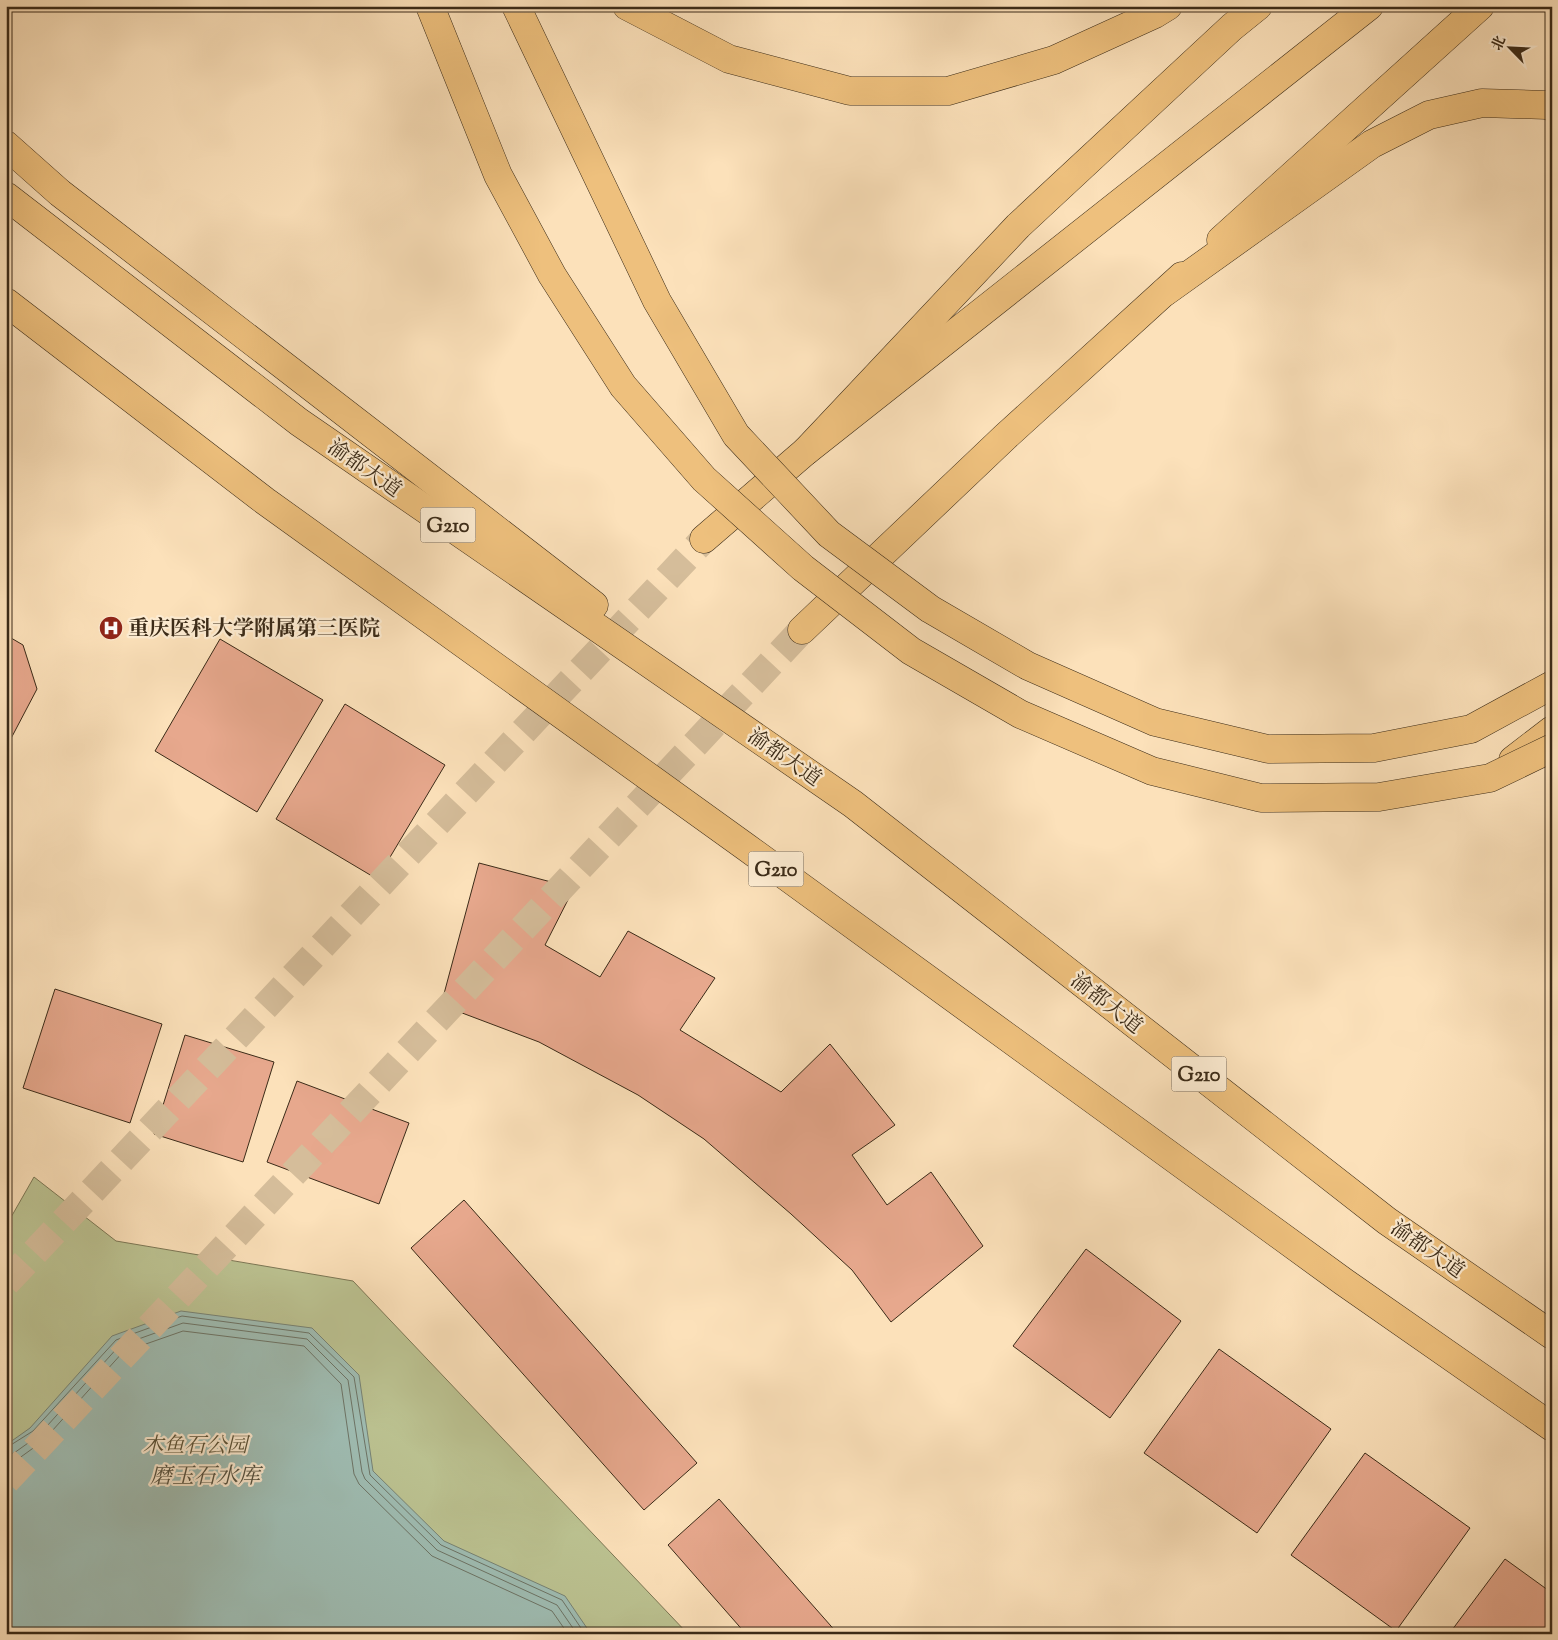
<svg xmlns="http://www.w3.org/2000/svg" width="1558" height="1640" viewBox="0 0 1558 1640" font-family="'Sorts Mill Goudy','Noto Serif SC',serif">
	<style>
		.green { fill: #bcc392; stroke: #7c7755 }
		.water { fill: #9fbdb3; stroke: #778375 }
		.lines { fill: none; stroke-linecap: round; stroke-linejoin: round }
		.shore { stroke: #6d7466; stroke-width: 1 }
		.building { fill: #e7a88d; stroke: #3b2b18 }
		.primary-tunnel { stroke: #d5bd9a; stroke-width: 28; stroke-dasharray: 28 14; stroke-linecap: butt }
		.primary-casing { stroke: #3b2b18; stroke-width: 29 }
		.trunk-casing { stroke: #3b2b18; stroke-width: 29 }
		.primary { stroke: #eec07d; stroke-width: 28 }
		.trunk { stroke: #eec07d; stroke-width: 28 }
		.trunk-bridge-casing { stroke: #3b2b18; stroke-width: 29; stroke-linecap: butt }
		.trunk-bridge { stroke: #eec07d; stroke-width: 28 }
		.labels { text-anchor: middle; stroke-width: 4.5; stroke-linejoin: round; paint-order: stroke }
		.shield { fill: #fdecd2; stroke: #756550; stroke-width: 1 }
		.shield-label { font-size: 20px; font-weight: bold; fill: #3b2b18 }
		.street-label { font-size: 21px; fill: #3b2b18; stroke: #fdecd2 }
		.poi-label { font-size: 21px; font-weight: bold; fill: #3b2b18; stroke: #fdecd2; text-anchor: start }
		.park-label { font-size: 21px; font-style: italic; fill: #5b5136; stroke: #fdecd2 }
		.water-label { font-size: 22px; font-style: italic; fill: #54503f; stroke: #fdecd2 }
	</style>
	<rect width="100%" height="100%" fill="#fce1ba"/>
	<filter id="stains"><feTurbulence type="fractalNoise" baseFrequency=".004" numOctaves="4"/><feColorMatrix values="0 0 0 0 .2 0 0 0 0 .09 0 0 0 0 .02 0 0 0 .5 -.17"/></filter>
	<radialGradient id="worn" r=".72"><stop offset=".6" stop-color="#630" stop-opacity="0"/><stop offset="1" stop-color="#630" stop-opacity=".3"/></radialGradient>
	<!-- green -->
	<polygon class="green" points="34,1177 116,1241 353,1281 688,1634 6,1634 6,1226"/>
	<!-- water -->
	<polygon class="water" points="181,1311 312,1328 359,1375 373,1471 444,1541 565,1596 591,1634 6,1634 6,1445 30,1428 112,1336"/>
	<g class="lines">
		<!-- shore -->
		<g class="shore">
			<polyline points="6,1448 33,1431 116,1340 182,1316 309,1333 354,1377 370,1475 441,1545 562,1600 585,1634"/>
			<polyline points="6,1455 14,1453 38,1436 119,1346 183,1323 307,1339 348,1380 362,1472 365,1479 437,1550 557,1605 577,1634"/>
			<polyline points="6,1462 18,1459 43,1441 123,1352 183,1331 304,1346 341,1384 354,1474 359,1484 432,1556 552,1611 568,1634"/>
		</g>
	</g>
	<!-- building -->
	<g class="building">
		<polygon points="6,635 23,645 37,689 6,748"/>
		<polygon points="220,639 323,700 257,812 155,751"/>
		<polygon points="345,704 445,765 377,879 276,819"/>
		<polygon points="479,863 574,888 545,945 600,977 628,931 715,978 680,1030 781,1092 830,1044 895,1125 852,1155 887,1205 931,1172 983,1246 891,1322 852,1270 791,1214 704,1139 638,1095 539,1042 441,1005"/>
		<polygon points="55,989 162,1024 130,1123 23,1088"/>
		<polygon points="185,1035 274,1062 243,1162 154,1134"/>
		<polygon points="297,1081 409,1123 379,1204 267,1162"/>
		<polygon points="464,1200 697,1463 644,1510 411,1248"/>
		<polygon points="1086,1249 1181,1321 1110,1418 1013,1346"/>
		<polygon points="1219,1349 1331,1429 1257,1533 1144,1453"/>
		<polygon points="1365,1453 1470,1528 1396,1631 1291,1555"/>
		<polygon points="719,1499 838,1634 746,1634 668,1545"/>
		<polygon points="1505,1559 1552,1593 1552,1634 1449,1634"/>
	</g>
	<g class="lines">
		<!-- primary-tunnel -->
		<g class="primary-tunnel">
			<polyline points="6,1283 704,539"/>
			<polyline points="6,1481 802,630"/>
		</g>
		<!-- primary casing -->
		<g class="primary-casing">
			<g id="primary">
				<polyline points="1221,240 1480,6"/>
				<polyline points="704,539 806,451 1369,6"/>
				<polyline points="802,630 1005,437 1182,276"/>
			</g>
		</g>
		<!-- trunk casing -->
		<g class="trunk-casing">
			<g id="trunk">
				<polyline points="627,6 729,59 850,91 948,91 1054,60 1155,14 1168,6"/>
				<polyline points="6,145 60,193 594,605"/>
				<polyline points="6,196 299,422 853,804 1387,1221 1552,1335"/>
				<polyline points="1165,292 1372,144 1429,115 1482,103 1546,105 1552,107"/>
				<polyline points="6,302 265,501 746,847 1344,1282 1552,1427"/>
				<polyline points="806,451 1018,226 1232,27 1258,6"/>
				<polyline points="1513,760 1552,730"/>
			</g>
		</g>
		<!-- primary -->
		<use href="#primary" class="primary"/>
		<!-- trunk -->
		<use href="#trunk" class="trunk"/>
		<!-- trunk-bridge casing -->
		<g class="trunk-bridge-casing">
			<g id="trunk-bridge">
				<polyline points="430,6 498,175 552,275 623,386 704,479 803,568 911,651 1020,714 1152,771 1261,798 1379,797 1490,778 1552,748"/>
				<polyline points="516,6 657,301 736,435 829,534 930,609 1028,666 1155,722 1268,749 1374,748 1471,729 1552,685"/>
			</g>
		</g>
		<!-- trunk-bridge -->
		<use href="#trunk-bridge" class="trunk-bridge"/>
	</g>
	<!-- icons -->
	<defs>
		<g id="hospital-disc" transform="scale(1.25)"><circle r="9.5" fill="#8f2418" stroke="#fdecd2"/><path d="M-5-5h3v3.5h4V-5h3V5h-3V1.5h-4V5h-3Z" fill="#fff"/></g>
	</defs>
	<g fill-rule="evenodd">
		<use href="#hospital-disc" x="111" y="628"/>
	</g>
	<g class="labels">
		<!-- shield labels -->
		<g class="shield">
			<rect x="420.5" y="507.5" width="55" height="35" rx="4"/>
			<rect x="748.5" y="851.5" width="55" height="35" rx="4"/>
			<rect x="1171.5" y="1056.5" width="55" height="35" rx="4"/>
		</g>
		<g class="shield-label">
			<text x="448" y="532">G210</text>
			<text x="776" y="876">G210</text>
			<text x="1199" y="1081">G210</text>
		</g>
		<!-- street labels -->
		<g class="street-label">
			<text transform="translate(365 468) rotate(35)" y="7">渝都大道</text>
			<text transform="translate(785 757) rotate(35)" y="7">渝都大道</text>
			<text transform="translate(1107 1003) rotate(38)" y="7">渝都大道</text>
			<text transform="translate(1428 1249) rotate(35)" y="7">渝都大道</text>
		</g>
		<!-- poi labels -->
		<g class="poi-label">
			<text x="128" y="635">重庆医科大学附属第三医院</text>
		</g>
		<!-- park labels -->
		<g class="park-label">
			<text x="195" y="1452">木鱼石公园</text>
		</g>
		<!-- water labels -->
		<g class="water-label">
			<text x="205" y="1483">磨玉石水库</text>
		</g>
	</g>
	<!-- margin -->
	<rect width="1558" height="1640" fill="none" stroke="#fce1ba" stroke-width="25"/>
	<rect x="8" y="8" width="1543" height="1625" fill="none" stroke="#3b2b18" stroke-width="2.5"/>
	<rect x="12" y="12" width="1533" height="1615" fill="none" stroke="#3b2b18"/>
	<!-- north arrow -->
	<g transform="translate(1510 48) rotate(294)" stroke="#fdecd2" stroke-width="4" paint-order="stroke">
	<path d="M0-4L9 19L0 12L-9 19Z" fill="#3b2b18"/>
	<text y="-8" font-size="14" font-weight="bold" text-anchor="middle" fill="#3b2b18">北</text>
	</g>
	<rect width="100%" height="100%" filter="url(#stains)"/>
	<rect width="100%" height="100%" fill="url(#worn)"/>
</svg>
